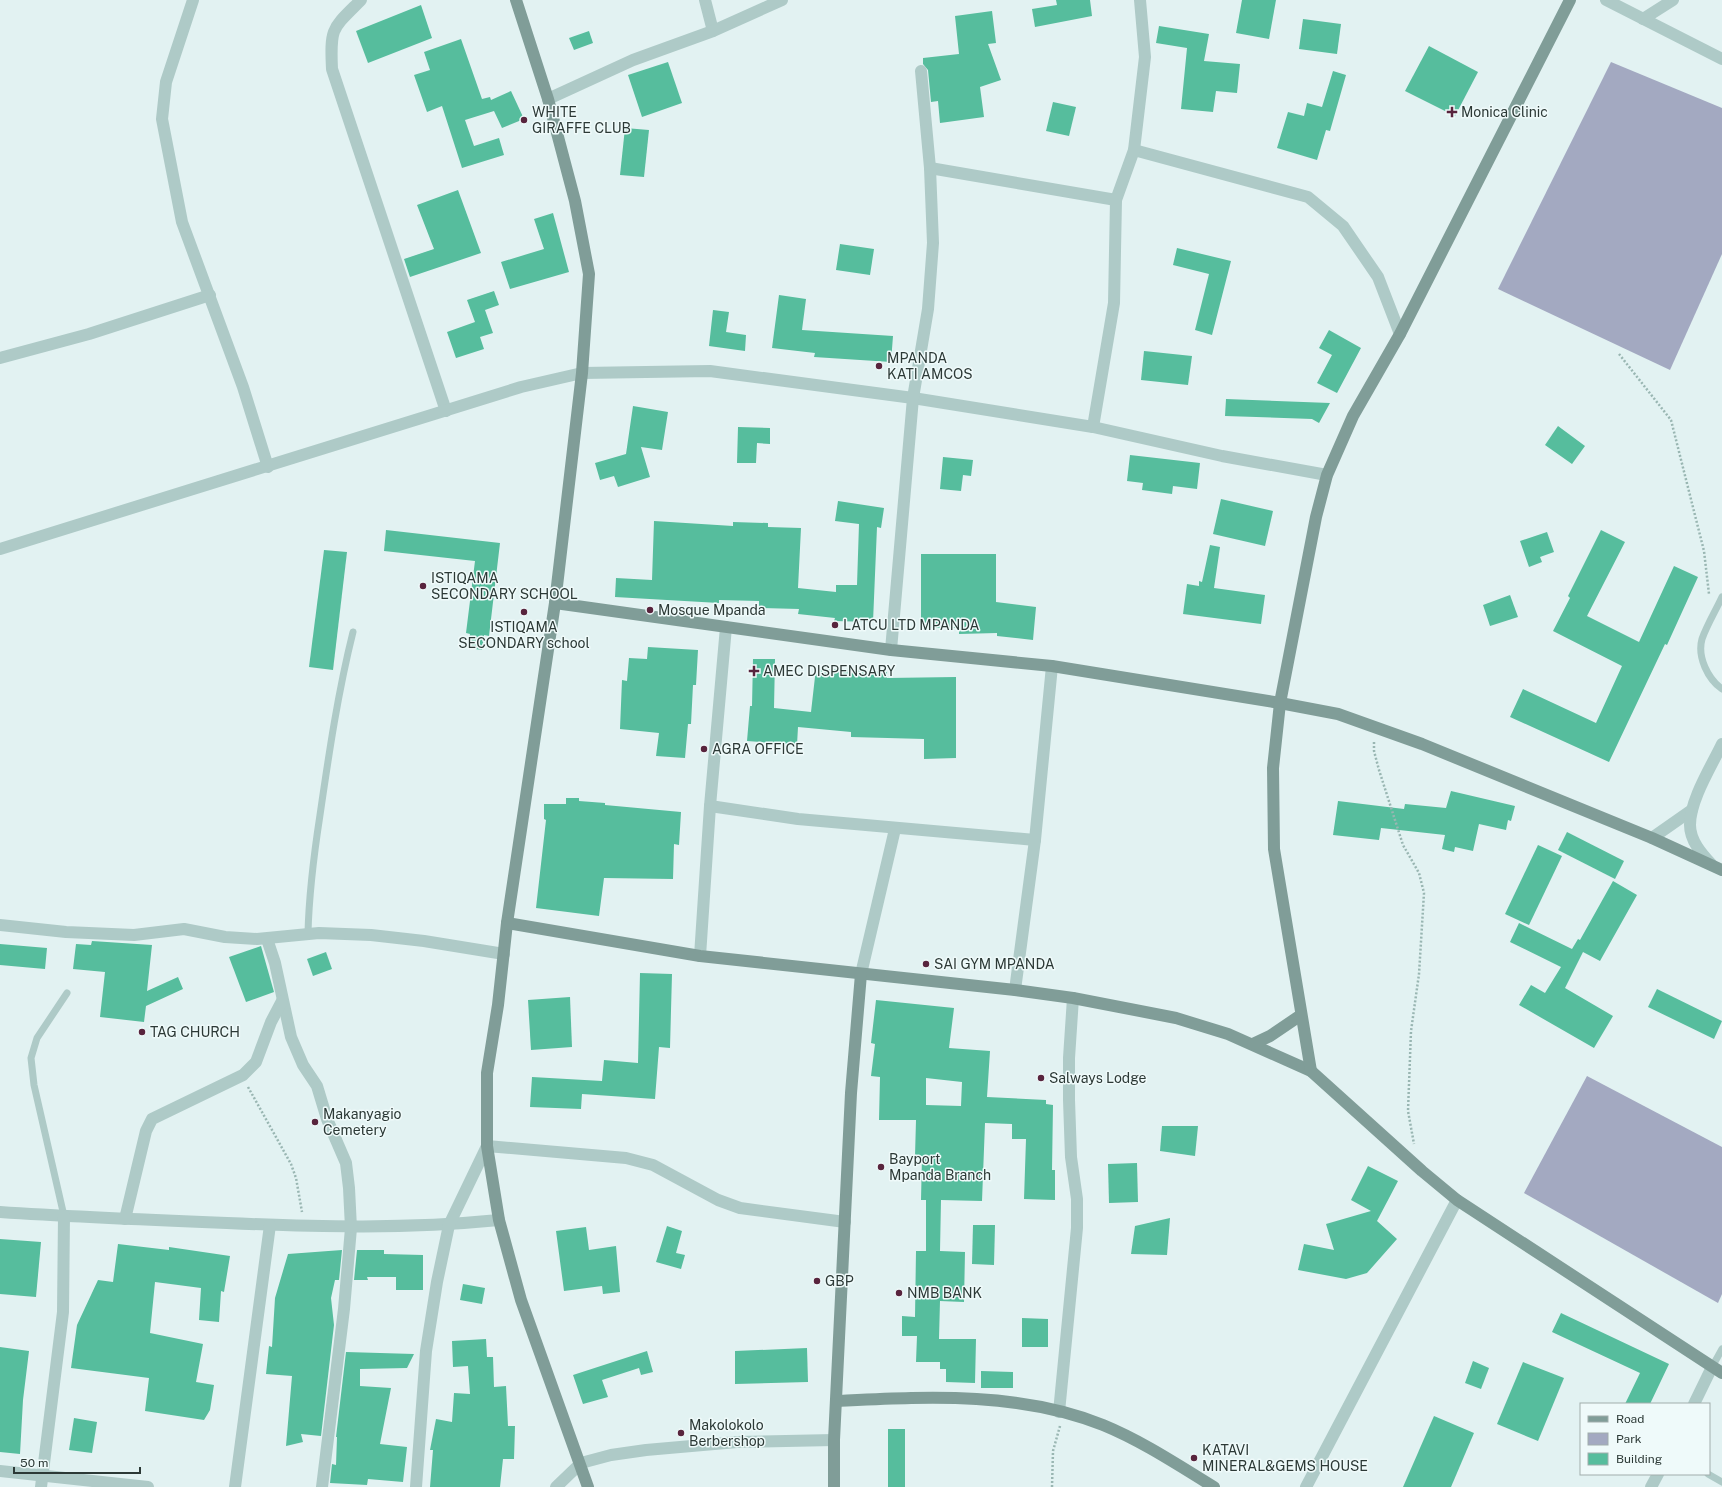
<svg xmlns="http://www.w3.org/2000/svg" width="1722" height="1487" viewBox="0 0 1722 1487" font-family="'Public Sans',sans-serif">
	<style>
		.green { fill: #a3a9c1 }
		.building { fill: #56bd9d; fill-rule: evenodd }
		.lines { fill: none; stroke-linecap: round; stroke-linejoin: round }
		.path { stroke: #99b6b2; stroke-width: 2.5; stroke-dasharray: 2 2; stroke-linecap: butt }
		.lane { stroke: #aecac7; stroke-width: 7 }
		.street { stroke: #aecac7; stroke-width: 12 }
		.secondary { stroke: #809d98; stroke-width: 12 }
		.poi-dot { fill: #58243d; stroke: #effafa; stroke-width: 1.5 }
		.labels { text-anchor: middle; stroke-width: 3; stroke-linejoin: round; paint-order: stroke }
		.poi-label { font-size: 14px; fill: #2c3936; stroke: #effafa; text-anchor: start }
	</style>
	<rect width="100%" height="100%" fill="#e2f2f2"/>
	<!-- green -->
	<g class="green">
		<polygon points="1611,62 1722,108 1722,254 1670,370 1498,289"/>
		<polygon points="1587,1076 1722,1147 1722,1294 1718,1303 1524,1193"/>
	</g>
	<!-- building -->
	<g class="building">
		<polygon points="1056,0 1090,0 1092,16 1035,27 1032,9 1057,5"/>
		<polygon points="1242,0 1276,0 1269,39 1236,33"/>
		<polygon points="421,5 432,38 368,63 356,31"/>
		<polygon points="992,11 996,43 988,44 1001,80 980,87 984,117 940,123 938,101 931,102 928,70 923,64 923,58 959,54 955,16"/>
		<polygon points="1303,19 1341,24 1337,54 1299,49"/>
		<polygon points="1159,26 1209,34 1204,61 1240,64 1237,93 1216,91 1213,112 1181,109 1187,48 1156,43"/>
		<polygon points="589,31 593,43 574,50 569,38"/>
		<polygon points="461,39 482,99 490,97 491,100 511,91 524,119 502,128 494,111 465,120 474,146 499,138 504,155 462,168 442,106 427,112 414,75 430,70 424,52"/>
		<polygon points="1429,46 1478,72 1455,116 1405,91"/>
		<polygon points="668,62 682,103 642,117 628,75"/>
		<polygon points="1333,71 1346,75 1330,131 1326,130 1317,160 1277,148 1288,112 1304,116 1307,103 1322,107"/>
		<polygon points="1053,102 1076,107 1069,136 1046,131"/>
		<polygon points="625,128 649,130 644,177 620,175"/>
		<polygon points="458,190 481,253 410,277 404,259 434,249 417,205"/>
		<polygon points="553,213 569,272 510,289 501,262 544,249 534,219"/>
		<polygon points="840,244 874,249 870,275 836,270"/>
		<polygon points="1177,248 1231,261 1212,335 1195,330 1209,274 1173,265"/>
		<polygon points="494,291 499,305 485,310 493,333 480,337 484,349 456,358 447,332 475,322 467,300"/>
		<polygon points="779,295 806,299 802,330 893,336 891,362 814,357 815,353 772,348"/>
		<polygon points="713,310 729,312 726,332 746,335 745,351 709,346"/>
		<polygon points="1329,330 1361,348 1337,393 1317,383 1332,355 1319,348"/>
		<polygon points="1144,351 1192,356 1188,385 1141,380"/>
		<polygon points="1226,399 1330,403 1319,423 1312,419 1225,416"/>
		<polygon points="633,406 668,412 662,450 641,447 650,477 618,487 614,476 600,480 595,463 626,454"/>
		<polygon points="1558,426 1585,446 1572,464 1545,445"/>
		<polygon points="738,427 770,428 770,444 757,443 756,463 737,463"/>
		<polygon points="1130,455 1200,463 1197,489 1173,486 1172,494 1142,490 1143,483 1127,481"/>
		<polygon points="943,457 973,460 971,476 963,475 961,491 940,489"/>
		<polygon points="1221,499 1273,511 1265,546 1213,534"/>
		<polygon points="838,501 884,508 881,528 877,527 873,622 834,621 835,618 798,614 799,609 759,608 759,601 719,600 719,603 615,597 616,578 652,580 654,521 733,526 733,522 768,523 768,527 801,528 798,588 836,592 836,585 857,585 859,524 835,521"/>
		<polygon points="386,530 500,543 489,636 484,635 482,650 468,648 470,634 466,633 475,561 384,551"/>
		<polygon points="1601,530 1625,542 1587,616 1639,642 1674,566 1698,577 1667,645 1665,644 1609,762 1510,717 1523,689 1596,723 1622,666 1553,631 1570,598 1568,596"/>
		<polygon points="1547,532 1554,552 1540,557 1542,562 1529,567 1520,541"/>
		<polygon points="1210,545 1220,547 1214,588 1265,595 1261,624 1183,614 1187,584 1199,586 1199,581 1202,582"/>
		<polygon points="324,550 347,552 333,670 309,667"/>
		<polygon points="921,554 996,554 996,602 1036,607 1033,640 997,636 997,633 959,634 959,628 921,628"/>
		<polygon points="1510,595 1518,617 1490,626 1483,605"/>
		<polygon points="648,647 698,650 696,685 693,685 691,724 688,724 685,758 656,756 659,733 620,729 622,680 627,681 629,658 647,659"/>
		<polygon points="753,659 775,659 774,708 811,712 816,668 887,672 887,678 956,677 956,758 924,759 924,739 851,737 851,732 798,727 797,745 747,741 750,706 752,706"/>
		<polygon points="1451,791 1515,806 1511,821 1508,820 1506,830 1479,824 1473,851 1455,847 1454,852 1442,849 1445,835 1381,828 1379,840 1333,835 1338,801 1404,809 1405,804 1446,808"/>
		<polygon points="566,798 579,798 579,801 605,803 605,805 681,812 679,845 674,844 673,879 604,878 599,916 536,908 546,820 544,819 544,804 566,804"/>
		<polygon points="1567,832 1624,861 1615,879 1558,850"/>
		<polygon points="1538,845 1562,856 1529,925 1505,914"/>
		<polygon points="1613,881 1637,895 1600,961 1583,952 1565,988 1613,1016 1594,1048 1519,1005 1531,985 1545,993 1561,967 1510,942 1519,923 1572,949 1578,939 1580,940"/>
		<polygon points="92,941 152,945 147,991 178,977 183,989 146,1006 144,1022 100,1017 105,972 73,969 76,944 91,945"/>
		<polygon points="0,944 47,948 45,969 0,965"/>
		<polygon points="261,946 274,992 246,1002 229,957"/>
		<polygon points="326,952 332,969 313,976 307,959"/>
		<polygon points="640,973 672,974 670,1048 659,1047 655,1099 582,1094 581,1109 530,1107 532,1077 602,1081 604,1060 638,1063"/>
		<polygon points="1657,989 1722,1021 1714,1039 1648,1007"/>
		<polygon points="570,997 572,1047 531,1050 528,1000"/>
		<path d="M876 1000 954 1008 949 1048 990 1051 987 1097 1046 1100V1104L1053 1105 1052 1170H1055V1200L1024 1199 1026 1139H1012V1124L985 1123 982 1201 941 1200 940 1251 965 1252 964 1302 940 1301 939 1339H976L975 1383 946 1382V1369H940V1362H916L917 1336H902V1316L915 1317 916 1251H926V1200H921L922 1156H915L916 1120H879L880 1077 871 1076 875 1044 871 1043ZM926 1078 962 1082 961 1106 926 1105Z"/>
		<polygon points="1162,1126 1198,1126 1195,1156 1160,1151"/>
		<polygon points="1137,1163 1138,1202 1109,1203 1108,1164"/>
		<polygon points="1368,1166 1398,1181 1377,1221 1397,1239 1367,1273 1346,1279 1298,1270 1304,1244 1334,1250 1326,1224 1371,1211 1351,1200"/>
		<polygon points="1170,1218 1167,1255 1131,1254 1135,1226"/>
		<polygon points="973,1225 995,1225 994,1265 972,1264"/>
		<polygon points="667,1226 682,1231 676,1253 685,1255 681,1269 656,1262"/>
		<polygon points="586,1227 589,1250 616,1246 620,1292 603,1294 602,1286 564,1291 556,1231"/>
		<polygon points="0,1239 41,1242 36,1297 0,1294"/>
		<polygon points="118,1244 169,1250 169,1247 230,1256 224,1292 221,1291 219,1322 199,1320 201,1288 155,1282 150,1333 203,1344 196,1382 214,1385 210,1410 204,1420 145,1411 149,1378 71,1368 77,1325 98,1280 113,1282"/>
		<polygon points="342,1250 339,1280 335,1280 331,1298 334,1325 321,1436 301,1434 303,1442 286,1446 292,1376 266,1374 269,1346 272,1347 275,1298 288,1254"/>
		<polygon points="357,1250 384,1250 384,1254 423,1255 423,1290 396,1290 396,1277 367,1277 368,1280 354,1280"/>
		<polygon points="463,1284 485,1288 482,1304 460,1300"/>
		<polygon points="1561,1313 1669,1364 1650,1404 1625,1404 1640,1373 1552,1332"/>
		<polygon points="1022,1318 1048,1319 1048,1347 1022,1347"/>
		<polygon points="486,1339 487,1357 493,1357 494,1387 506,1386 508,1426 515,1426 514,1459 503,1459 500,1487 430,1487 433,1450 430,1450 436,1419 452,1422 454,1393 470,1394 468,1366 453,1367 452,1341"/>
		<polygon points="0,1347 29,1351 23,1400 20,1454 0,1452"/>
		<polygon points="807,1348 808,1382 735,1384 735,1351"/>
		<polygon points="647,1351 653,1372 641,1375 639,1368 602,1380 608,1397 583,1404 573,1375"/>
		<polygon points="346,1352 414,1354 407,1368 360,1369 360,1386 391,1388 380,1444 407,1447 403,1482 368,1479 367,1485 330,1483 332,1464 336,1465 337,1437 336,1437"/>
		<polygon points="1473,1361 1489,1368 1481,1389 1465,1383"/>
		<polygon points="1523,1362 1564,1378 1538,1441 1497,1424"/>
		<polygon points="981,1371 1013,1372 1013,1388 981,1388"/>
		<polygon points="1434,1416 1474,1433 1451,1487 1403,1487"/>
		<polygon points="74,1418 97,1422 92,1453 69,1450"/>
		<rect x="888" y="1429" width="17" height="58"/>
	</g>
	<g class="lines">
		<!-- path -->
		<g class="path">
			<polyline points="1619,354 1671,420 1704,551 1709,594"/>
			<polyline points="1374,742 1374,751 1379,770 1403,845 1419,873 1424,893 1419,974 1411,1031 1408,1111 1414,1144"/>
			<polyline points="248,1087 291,1164 296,1178 302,1212"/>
			<polyline points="1052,1487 1053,1451 1060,1426"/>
		</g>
		<!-- lane -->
		<g class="lane">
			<path d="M1722 597C1716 610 1707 625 1702 639 1697 657 1708 679 1722 689"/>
			<path d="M308 933C309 893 314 854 320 815 329 753 338 692 353 632"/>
			<polyline points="64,1216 34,1085 31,1058 37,1038 67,993"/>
			<polyline points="1712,1367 1722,1349"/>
			<polyline points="1708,1474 1722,1482"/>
		</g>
		<!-- street -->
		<g class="street">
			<polyline points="193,0 166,82 162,119 182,222 243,387 268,467"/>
			<path d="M361 0C332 29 330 27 332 69L446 411"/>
			<polyline points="705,0 713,31"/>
			<polyline points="1606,0 1722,59"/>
			<polyline points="1643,19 1673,0"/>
			<polyline points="548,99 633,60 713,31 782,0"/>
			<polyline points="1134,150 1308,197 1343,226 1378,277 1400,334"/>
			<polyline points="930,168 1116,200"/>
			<polyline points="0,358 89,334 210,295"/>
			<polyline points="1093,427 1114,303 1116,200 1134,150 1145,57 1140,0"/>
			<polyline points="0,549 521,387 582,373 710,371 913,398 1093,427 1222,456 1327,475"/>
			<polyline points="891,650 913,398 928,309 933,243 930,168 921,71"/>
			<polyline points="710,806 798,819 1035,840"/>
			<polyline points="1652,838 1692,810"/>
			<path d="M1712 865C1702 854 1690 841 1690 825 1690 800 1711 767 1722 744"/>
			<polyline points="0,925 66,932 134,935 184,929 225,937 257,939 319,933 371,935 424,941 504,954"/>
			<polyline points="267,939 275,963 291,1037 303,1065 317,1086 327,1119 346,1163 349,1188 351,1228 344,1309 322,1487"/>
			<polyline points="700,956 710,806 726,627"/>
			<polyline points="861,974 895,829"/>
			<polyline points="1015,990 1035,840 1052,666"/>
			<path d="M0 1212C75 1217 151 1220 227 1223 318 1227 408 1229 499 1220"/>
			<polyline points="125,1219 146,1131 152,1119 243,1075 256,1062 271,1022 282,1001"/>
			<polyline points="1694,1404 1712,1367"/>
			<polyline points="1059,1412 1077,1228 1077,1199 1071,1157 1069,1100 1069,1058 1073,998"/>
			<polyline points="0,1471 148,1487"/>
			<polyline points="41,1487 63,1312 64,1216"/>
			<polyline points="235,1487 270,1225"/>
			<polyline points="416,1487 426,1351 437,1282 449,1225 487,1146 626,1158 653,1165 718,1200 740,1208 845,1222"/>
			<polyline points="556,1487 581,1463 611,1455 646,1450 737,1442 834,1440"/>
			<polyline points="1306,1487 1457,1200"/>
			<polyline points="1651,1487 1658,1474"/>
		</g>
		<!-- secondary -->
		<g class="secondary">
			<polyline points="516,0 548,99 575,201 589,274 582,373 555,603 507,923 498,1005 487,1073 487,1146 499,1220 521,1300 588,1487"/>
			<polyline points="555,603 891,650 1052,666 1280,703 1338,714 1422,744 1652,838 1722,870"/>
			<polyline points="507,923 700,956 1015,990 1073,998 1176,1018 1228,1034 1311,1071 1422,1171 1457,1200 1722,1373"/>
			<polyline points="1253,1044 1270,1036 1301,1015"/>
			<polyline points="1311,1071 1274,849 1273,768 1280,703 1316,517 1327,475 1353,416 1400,334 1570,0"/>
			<path d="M836 1401C924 1397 1019 1391 1103 1425 1142 1441 1178 1465 1214 1487"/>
			<polyline points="834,1487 834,1440 851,1093 861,974"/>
		</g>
	</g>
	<!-- markers -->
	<g class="poi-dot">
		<path d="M1450 106h4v4h4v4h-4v4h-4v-4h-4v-4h4z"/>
		<circle cx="524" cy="120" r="4"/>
		<circle cx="879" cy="366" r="4"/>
		<circle cx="423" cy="586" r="4"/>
		<circle cx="650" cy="610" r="4"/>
		<circle cx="524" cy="612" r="4"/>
		<circle cx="835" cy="625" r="4"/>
		<path d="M752 665h4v4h4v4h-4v4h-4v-4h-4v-4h4z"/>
		<circle cx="704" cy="749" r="4"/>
		<circle cx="926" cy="964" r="4"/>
		<circle cx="142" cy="1032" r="4"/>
		<circle cx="1041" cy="1078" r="4"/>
		<circle cx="315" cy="1122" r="4"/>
		<circle cx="881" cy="1167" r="4"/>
		<circle cx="817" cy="1281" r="4"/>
		<circle cx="899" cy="1293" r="4"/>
		<circle cx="681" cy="1433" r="4"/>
		<circle cx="1194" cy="1458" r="4"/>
	</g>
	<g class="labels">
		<!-- poi labels -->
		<g class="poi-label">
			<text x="532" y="117">WHITE<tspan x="532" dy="16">GIRAFFE CLUB</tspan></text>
			<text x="1461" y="117">Monica Clinic</text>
			<text x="887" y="363">MPANDA<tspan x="887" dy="16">KATI AMCOS</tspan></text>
			<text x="431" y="583">ISTIQAMA<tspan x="431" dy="16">SECONDARY SCHOOL</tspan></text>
			<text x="658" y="615">Mosque Mpanda</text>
			<text x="843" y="630">LATCU LTD MPANDA</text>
			<text x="524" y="632" text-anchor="middle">ISTIQAMA<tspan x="524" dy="16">SECONDARY school</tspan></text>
			<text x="763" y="676">AMEC DISPENSARY</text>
			<text x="712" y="754">AGRA OFFICE</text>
			<text x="934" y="969">SAI GYM MPANDA</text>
			<text x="150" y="1037">TAG CHURCH</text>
			<text x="1049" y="1083">Salways Lodge</text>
			<text x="323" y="1119">Makanyagio<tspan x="323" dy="16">Cemetery</tspan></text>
			<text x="889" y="1164">Bayport<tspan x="889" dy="16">Mpanda Branch</tspan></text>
			<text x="825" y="1286">GBP</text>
			<text x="907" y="1298">NMB BANK</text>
			<text x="689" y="1430">Makolokolo<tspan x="689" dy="16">Berbershop</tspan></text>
			<text x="1202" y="1455">KATAVI<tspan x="1202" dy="16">MINERAL&amp;GEMS HOUSE</tspan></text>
		</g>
	</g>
	<!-- legend -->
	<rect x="1580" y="1403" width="130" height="72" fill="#effafa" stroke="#a1adac"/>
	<rect x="1588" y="1416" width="20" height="6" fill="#809d98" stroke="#a1adac"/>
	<text x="1616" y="1423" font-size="12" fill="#2c3936">Road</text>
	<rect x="1588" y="1433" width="20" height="12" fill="#a3a9c1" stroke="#a1adac"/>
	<text x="1616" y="1443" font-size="12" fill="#2c3936">Park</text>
	<rect x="1588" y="1453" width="20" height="12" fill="#56bd9d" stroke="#a1adac"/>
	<text x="1616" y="1463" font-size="12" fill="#2c3936">Building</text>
	<!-- scale -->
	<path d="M14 1467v6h126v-6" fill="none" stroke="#2c3936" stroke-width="2"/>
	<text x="20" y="1467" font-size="12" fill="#2c3936" stroke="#effafa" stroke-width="3" paint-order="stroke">50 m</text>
</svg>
